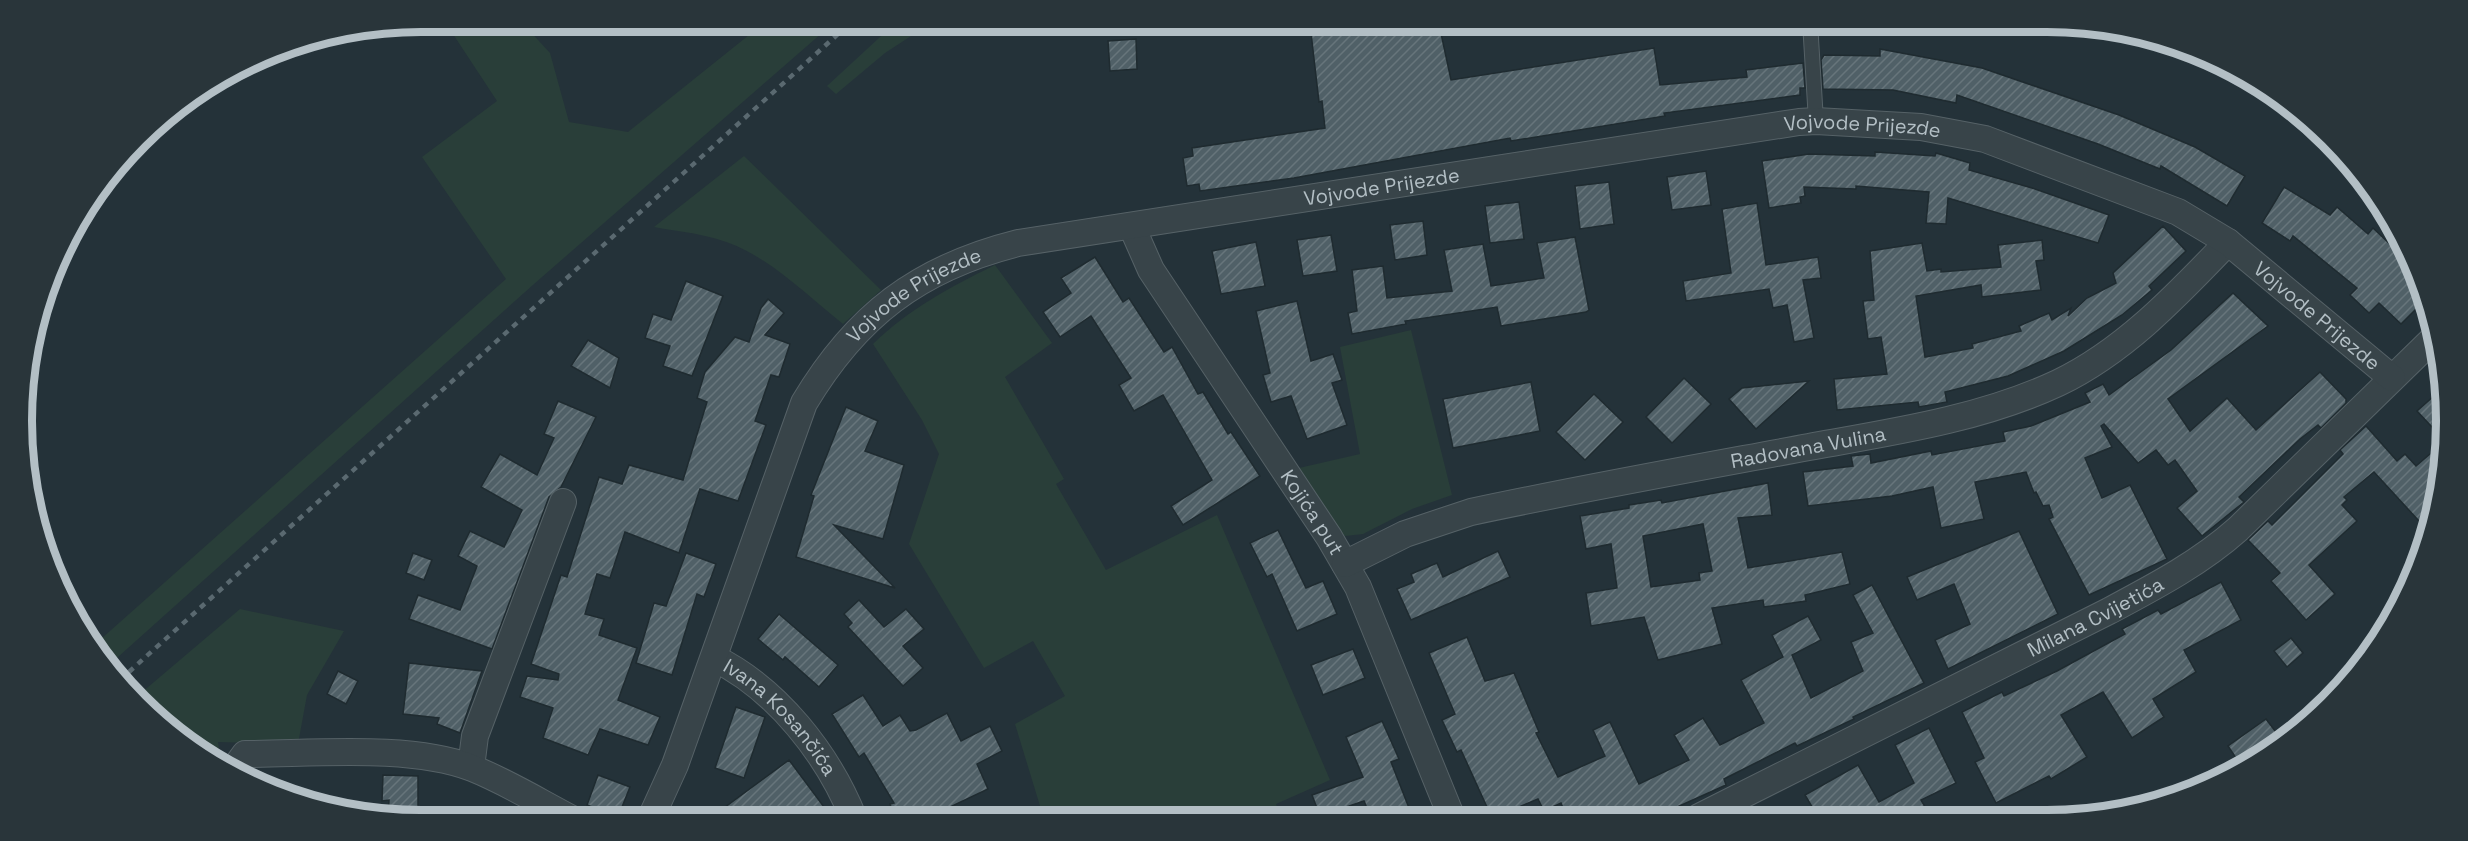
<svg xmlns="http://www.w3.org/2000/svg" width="2468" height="841" viewBox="0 0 2468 841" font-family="'Space Grotesk',sans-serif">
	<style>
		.grass { fill: #293e39 }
		.building { fill: url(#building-hatch); stroke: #1f2b30; stroke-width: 1.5; fill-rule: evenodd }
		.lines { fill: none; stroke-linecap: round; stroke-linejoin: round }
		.service-casing { stroke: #566267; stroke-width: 16 }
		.minor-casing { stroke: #566267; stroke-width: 28 }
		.service { stroke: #384449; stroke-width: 14 }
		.minor { stroke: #384449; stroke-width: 26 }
		.rail { stroke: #5a6970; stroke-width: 4.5; stroke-dasharray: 6 6; stroke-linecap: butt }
		.labels { text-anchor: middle; stroke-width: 4.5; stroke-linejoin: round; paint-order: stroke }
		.street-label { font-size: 20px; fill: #b3bfc5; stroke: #1d292e }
		.rim { fill: none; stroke: #b3bfc5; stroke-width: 8 }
	</style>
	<defs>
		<pattern id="building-hatch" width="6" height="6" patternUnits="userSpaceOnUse" patternTransform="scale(1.5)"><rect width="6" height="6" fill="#506067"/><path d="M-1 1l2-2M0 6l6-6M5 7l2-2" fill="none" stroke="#67757b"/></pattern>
	</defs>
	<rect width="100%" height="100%" fill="#243239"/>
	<!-- grass -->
	<g class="grass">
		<polygon points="830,26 534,284 108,666 92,647 506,279 422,157 497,101 449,28 527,28 550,53 569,122 628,132 759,27"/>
		<polygon points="892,26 919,26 911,36 885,53 836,94 827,86"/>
		<path d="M744 156 881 290 843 324C806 295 765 252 717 239 697 233 675 231 654 227Z"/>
		<path d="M995 265 1052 343 1005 377 1064 479 1056 484 1106 570 1217 515 1330 780 1276 804 1282 818 1044 819 1015 724 1065 696 1033 641 984 668 909 544 939 454 922 420 873 344C909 309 950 287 995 265Z"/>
		<polygon points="1411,330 1452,495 1412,509 1363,534 1345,536 1336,527 1299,468 1360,454 1340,347"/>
		<polygon points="240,609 344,631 307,695 298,744 218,742 221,763 198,752 134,699"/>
	</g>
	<!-- building -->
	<g class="building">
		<polygon points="1310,24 1439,24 1451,80 1654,48 1660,85 1747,77 1746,70 1803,63 1805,88 1800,88 1800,95 1664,113 1665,116 1511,141 1510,138 1294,178 1200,191 1199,184 1187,186 1183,158 1193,156 1192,148 1325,128 1322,101 1319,102"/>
		<polygon points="1136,39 1137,69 1110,71 1108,41"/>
		<polygon points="1880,49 1982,68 2119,115 2195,147 2245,176 2227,206 2161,166 2160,169 2098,144 1957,95 1956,103 1893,90 1823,89 1821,60 1824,55 1880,56"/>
		<polygon points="1875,152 1935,156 1936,153 1970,163 1969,170 2032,188 2109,215 2098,243 1948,198 1946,224 1926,223 1929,192 1856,186 1856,189 1804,187 1805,196 1800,197 1801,203 1769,208 1762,161 1809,154 1875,156"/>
		<polygon points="1706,171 1711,205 1672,210 1667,177"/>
		<polygon points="1609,182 1614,224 1580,229 1575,186"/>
		<polygon points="2284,187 2330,215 2337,207 2368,234 2373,228 2415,268 2427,298 2401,324 2379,303 2369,313 2350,295 2357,288 2293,236 2290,241 2262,223"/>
		<polygon points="1519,202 1524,239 1490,243 1485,206"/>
		<polygon points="1757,203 1766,265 1818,257 1821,278 1803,280 1814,338 1794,342 1787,305 1773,308 1769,289 1686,301 1683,281 1731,273 1722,209"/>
		<polygon points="1423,221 1427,255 1395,260 1390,225"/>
		<polygon points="2163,226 2186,251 2149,286 2152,290 2122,315 2064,351 2008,376 1945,392 1947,402 1919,407 1918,402 1837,410 1834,379 1887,374 1881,337 1868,339 1863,301 1874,300 1870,251 1922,243 1927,271 1941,269 1941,272 2001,267 1998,245 2042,240 2044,260 2036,261 2041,290 1982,297 1981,285 1916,296 1925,357 1973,348 1972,344 2021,331 2019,326 2049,313 2052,320 2071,308 2068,316 2087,298 2116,283 2113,273"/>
		<polygon points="1331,235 1337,271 1303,276 1297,240"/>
		<polygon points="1575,237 1589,310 1586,312 1501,326 1497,307 1405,321 1406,324 1352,334 1348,313 1357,311 1352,270 1383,266 1387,298 1452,291 1444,250 1483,244 1491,286 1544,278 1537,243"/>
		<polygon points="1256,242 1265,286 1221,294 1212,251"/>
		<polygon points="1095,257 1123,302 1129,298 1164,352 1172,347 1198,394 1203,392 1228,434 1231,432 1260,476 1183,525 1171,506 1212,480 1163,395 1134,411 1119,385 1131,378 1091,316 1060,337 1043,312 1071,293 1061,278"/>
		<polygon points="686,281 723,296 692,376 663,366 670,346 645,338 653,314 671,320"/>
		<polygon points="2233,293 2268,326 2168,399 2190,431 2227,398 2256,430 2320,372 2346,399 2346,403 2321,428 2318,425 2300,439 2239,497 2244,502 2202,536 2177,508 2197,491 2175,460 2168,465 2156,450 2138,463 2104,424 2101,426 2112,447 2085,458 2102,498 2130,485 2167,559 2089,595 2049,519 2053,517 2049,505 2043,506 2036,492 2034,493 2026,472 1975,482 1984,519 1941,528 1933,487 1892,496 1808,506 1803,472 1853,466 1851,456 1870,454 1871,463 1931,451 1932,455 2005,441 2003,432 2031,426 2090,402 2085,393 2103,384 2109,395 2171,350"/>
		<polygon points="768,299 784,313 765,335 790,344 779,377 771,375 755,421 766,425 738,501 700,489 679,553 625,532 610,578 597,574 585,614 604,619 599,635 637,648 618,700 660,717 648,745 600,729 588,755 543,738 553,708 520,697 527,676 558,680 559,674 531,664 561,575 567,577 599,477 622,484 629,465 683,480 707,402 697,398 705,372 735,337 749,342 761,308"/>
		<polygon points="1297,301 1311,361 1333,354 1342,380 1332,383 1347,425 1307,439 1291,396 1271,402 1263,375 1270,373 1256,311"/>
		<polygon points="588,340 619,358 610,388 571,366"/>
		<polygon points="1684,378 1711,404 1672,443 1646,417"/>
		<polygon points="1809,381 1756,429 1729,399 1742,388"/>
		<polygon points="1531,382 1540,431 1453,448 1443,399"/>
		<polygon points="2444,387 2446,446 2430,533 2374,472 2344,497 2347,500 2342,505 2357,521 2309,565 2335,594 2306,620 2271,581 2280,573 2248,540 2268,521 2272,525 2343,454 2340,450 2366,426 2397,461 2405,454 2416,466 2445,441 2417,411"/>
		<polygon points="1594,394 1623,422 1585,460 1556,432"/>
		<polygon points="558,401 596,417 561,487 549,497 492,649 409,619 418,595 460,610 477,566 458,556 470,531 504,547 522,510 481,487 500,454 537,475 554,438 544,434"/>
		<polygon points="846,407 878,421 865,451 904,465 883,539 834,525 895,588 796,557 814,496 811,495"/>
		<path d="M1768 483 1772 515 1738 518 1748 568 1842 552 1850 584 1805 595 1806 601 1764 607 1763 600 1712 608 1722 644 1658 660 1644 617 1591 626 1586 593 1617 588 1611 544 1586 549 1580 516 1629 508V505L1661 500 1662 503ZM1703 524 1712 571 1699 573 1700 580 1651 587 1643 536Z"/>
		<polygon points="1278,530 1306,588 1323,581 1337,614 1297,631 1272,574 1267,577 1250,543"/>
		<polygon points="2019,531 2058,614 1948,669 1935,640 1970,624 1954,584 1917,600 1907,577"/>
		<polygon points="1498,551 1510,577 1411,620 1397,589 1414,582 1411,574 1437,563 1443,577"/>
		<polygon points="413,553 432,560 424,580 406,573"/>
		<polygon points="686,553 716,564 704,597 697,594 672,675 636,663 654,603 666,606"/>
		<polygon points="2221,582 2241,620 2184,650 2196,672 2153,699 2164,717 2132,738 2103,692 2061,715 2087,757 2051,779 2049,776 1996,803 1975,762 1984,758 1962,712 2002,692 2004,696 2057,671 2125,634 2122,629 2158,610 2161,614"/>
		<polygon points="1872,585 1924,683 1853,717 1854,719 1797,746 1795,743 1724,779 1726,785 1655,817 1567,818 1561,803 1544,811 1538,799 1492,818 1461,750 1457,752 1442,720 1455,714 1429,653 1467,637 1485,681 1514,673 1539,732 1536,733 1558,777 1605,756 1593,730 1610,722 1639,784 1689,760 1674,735 1703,718 1720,745 1764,723 1741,680 1783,657 1772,635 1808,616 1821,640 1792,655 1811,698 1863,671 1851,642 1873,633 1853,595"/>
		<polygon points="859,600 884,627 906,609 924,629 903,646 923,668 903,686 848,627 852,623 844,614"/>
		<polygon points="779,614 838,665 819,687 785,657 783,660 758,639"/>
		<polygon points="2291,638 2303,653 2287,667 2274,651"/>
		<polygon points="1353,649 1365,678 1323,695 1311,665"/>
		<polygon points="409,663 482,671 460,733 437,724 439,718 403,714"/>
		<polygon points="338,671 358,681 346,704 327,694"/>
		<polygon points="863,695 883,726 900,715 910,731 916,730 947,713 961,741 990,726 1002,751 977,764 988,789 925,819 895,819 890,804 894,803 864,753 859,757 832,714"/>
		<polygon points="736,707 765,717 744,778 715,768"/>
		<polygon points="2266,719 2282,740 2252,760 2250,758 2240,764 2228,746"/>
		<polygon points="1382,721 1399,759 1391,762 1409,808 1384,818 1371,818 1364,801 1320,816 1312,795 1363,777 1346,737"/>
		<polygon points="1929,728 1956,783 1921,800 1931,817 1818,817 1805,795 1858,765 1879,802 1914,783 1895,745"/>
		<polygon points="789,760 827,811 816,819 709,819"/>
		<polygon points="383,775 418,776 418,816 388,816 389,800 382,801"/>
		<polygon points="598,775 630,787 618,817 587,805"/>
	</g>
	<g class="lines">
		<!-- service casing -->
		<g class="service-casing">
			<polyline id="service" points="1810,22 1816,121"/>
		</g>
		<!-- minor casing -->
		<g class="minor-casing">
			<g id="minor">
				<path id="s1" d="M1132 227 1151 270 1329 537 1358 587 1452 818"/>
				<path id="s2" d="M1345 564 1405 534 1471 512C1583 488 1696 468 1809 447 1893 432 1981 419 2058 383 2125 351 2178 294 2228 242"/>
				<path id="s3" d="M714 658C777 689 828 754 854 819"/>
				<polyline points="471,767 475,736 563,502"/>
				<path d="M234 769 245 754C311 754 410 744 472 768 507 782 541 803 574 820"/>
				<path id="s4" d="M1699 817 2109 611C2154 587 2200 563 2238 529L2436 336"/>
				<path id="s5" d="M650 820 675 765 804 403C856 316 918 268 1018 243L1799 122 1816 121 1921 127 1985 139 2178 212 2228 242 2392 378"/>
			</g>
		</g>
		<!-- service -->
		<use href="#service" class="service"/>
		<!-- minor -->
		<use href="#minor" class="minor"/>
		<!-- rail -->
		<polyline class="rail" points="120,680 847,26"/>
	</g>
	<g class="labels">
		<!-- street labels -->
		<g class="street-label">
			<text dy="7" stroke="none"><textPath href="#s5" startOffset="1574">Vojvode Prijezde</textPath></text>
			<text dy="7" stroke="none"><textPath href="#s5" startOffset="1088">Vojvode Prijezde</textPath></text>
			<text dy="7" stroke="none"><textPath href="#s5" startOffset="602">Vojvode Prijezde</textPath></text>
			<text dy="7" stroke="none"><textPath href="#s5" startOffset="2078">Vojvode Prijezde</textPath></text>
			<text dy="7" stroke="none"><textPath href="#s2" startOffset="480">Radovana Vulina</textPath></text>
			<text dy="7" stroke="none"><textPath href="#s1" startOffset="338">Kojića put</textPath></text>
			<text dy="7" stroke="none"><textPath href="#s4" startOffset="444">Milana Cvijetića</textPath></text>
			<text dy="7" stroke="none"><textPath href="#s3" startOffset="90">Ivana Kosančića</textPath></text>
		</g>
	</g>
	<!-- crop -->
	<path d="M0 0H2468V841H0ZM421 32H2047A389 389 0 0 1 2436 421V421A389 389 0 0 1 2047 810H421A389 389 0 0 1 32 421V421A389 389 0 0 1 421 32Z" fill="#29353a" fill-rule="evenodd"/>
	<path class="rim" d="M421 32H2047A389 389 0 0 1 2436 421V421A389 389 0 0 1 2047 810H421A389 389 0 0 1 32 421V421A389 389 0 0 1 421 32Z"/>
</svg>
